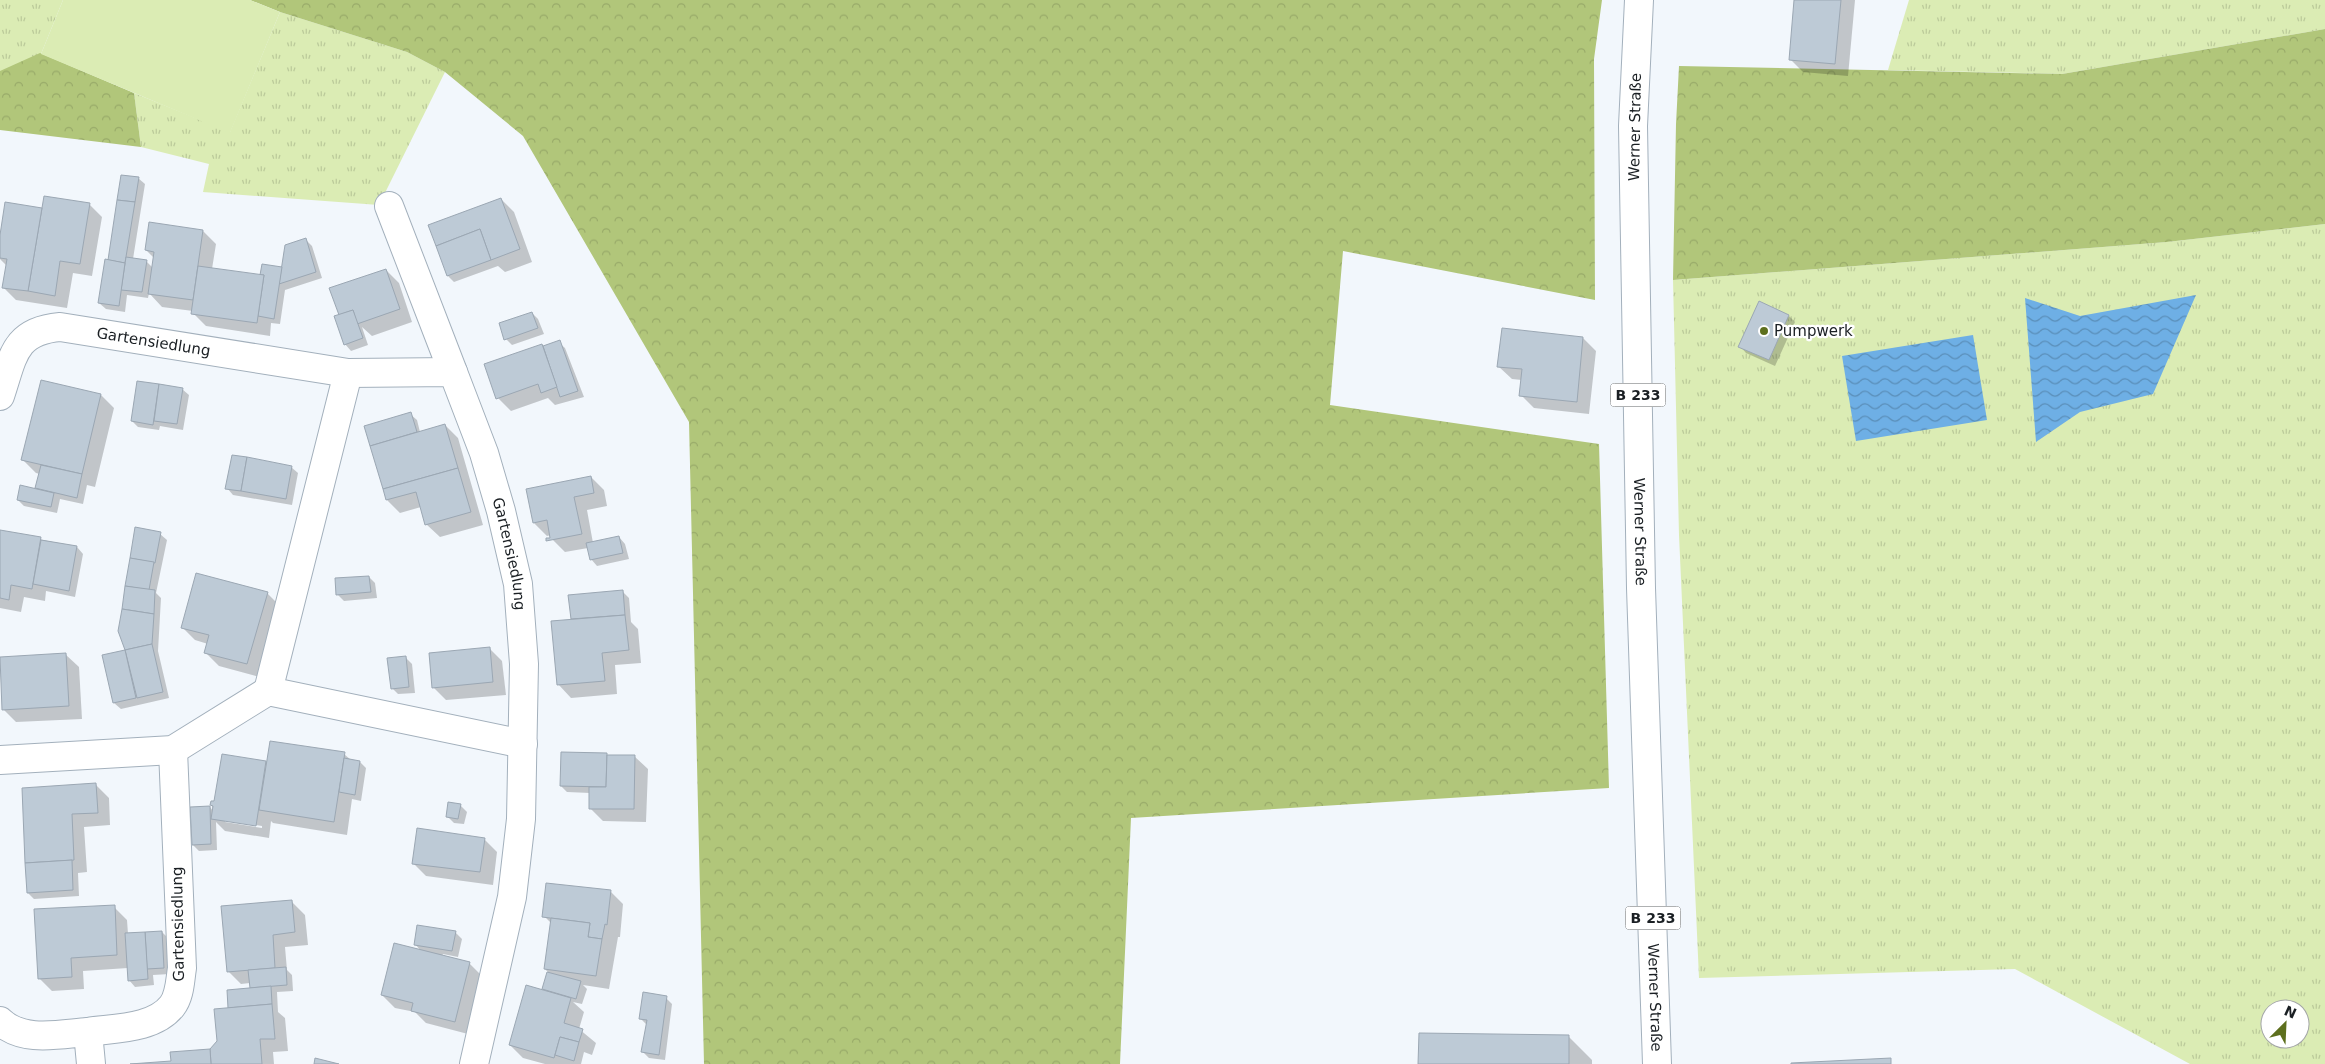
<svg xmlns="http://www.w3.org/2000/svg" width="2325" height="1064" viewBox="0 0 2325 1064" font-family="'DejaVu Sans',sans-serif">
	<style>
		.grass { fill: url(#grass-tufts); fill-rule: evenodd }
		.forest { fill: url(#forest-crowns) }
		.garden { fill: #dbecb4 }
		.water { fill: url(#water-waves) }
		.shadow { fill: #0003; fill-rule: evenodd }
		.building { fill: #bdcad6; stroke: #9ba7b3 }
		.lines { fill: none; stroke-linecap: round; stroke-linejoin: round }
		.minor-casing { stroke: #a3b0bc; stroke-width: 30 }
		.primary-casing { stroke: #a3b0bc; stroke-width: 30 }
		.minor { stroke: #fff; stroke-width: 28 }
		.primary { stroke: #fff; stroke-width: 28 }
		.poi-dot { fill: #5d6f1d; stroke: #fff; stroke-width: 2 }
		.labels { text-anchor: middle; stroke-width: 4.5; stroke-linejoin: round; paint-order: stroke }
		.shield { fill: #fff; stroke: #5f6265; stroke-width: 1 }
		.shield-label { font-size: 14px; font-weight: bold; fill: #1a1f23 }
		.street-label { font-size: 15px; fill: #1a1f23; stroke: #fff }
		.poi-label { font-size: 15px; fill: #1a1f23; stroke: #fff; text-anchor: start }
	</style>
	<defs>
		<pattern id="grass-tufts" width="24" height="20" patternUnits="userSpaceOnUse" patternTransform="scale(1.25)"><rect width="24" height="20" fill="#dbecb4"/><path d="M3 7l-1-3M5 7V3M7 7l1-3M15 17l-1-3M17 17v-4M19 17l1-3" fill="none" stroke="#bbca9a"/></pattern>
		<pattern id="forest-crowns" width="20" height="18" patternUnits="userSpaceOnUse" patternTransform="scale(1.25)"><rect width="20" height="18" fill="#b1c67a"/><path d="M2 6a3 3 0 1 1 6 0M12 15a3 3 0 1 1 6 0" fill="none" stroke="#98aa69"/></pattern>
		<pattern id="water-waves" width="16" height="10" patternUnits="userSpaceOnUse" patternTransform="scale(1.25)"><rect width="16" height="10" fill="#6eafe5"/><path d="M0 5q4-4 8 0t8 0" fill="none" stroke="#5a8eb9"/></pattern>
	</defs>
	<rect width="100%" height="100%" fill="#f2f7fc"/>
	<!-- grass -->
	<g class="grass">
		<polygon points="0,0 63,0 41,54 0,72"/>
		<polygon points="1909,0 2325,0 2325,29 2062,74 1888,70"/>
		<polygon points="280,12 407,52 445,72 379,205 203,192 209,164 141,147 134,93 230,132"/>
		<path d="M2325 224V1064H2190L2015 969 1699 978 1679 535 1673 280 2167 242ZM2270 1009H2300V1039H2270Z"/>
	</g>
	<!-- forest -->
	<g class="forest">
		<polygon points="250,0 1602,0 1594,59 1595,300 1343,251 1330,405 1599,444 1609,788 1131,818 1120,1064 704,1064 689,422 523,136 445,72 407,52 280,12"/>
		<polygon points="2325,29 2325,224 2167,242 1673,280 1676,124 1679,66 2062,74"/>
		<polygon points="40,53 134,93 141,147 0,130 0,71"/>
	</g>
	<!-- garden -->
	<polygon class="garden" points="63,0 250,0 280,12 230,133 41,54"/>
	<!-- water -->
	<g class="water">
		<polygon points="2196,295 2153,394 2080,412 2036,442 2025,298 2080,316"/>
		<polygon points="1973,335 1987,420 1856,441 1842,356"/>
	</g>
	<!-- shadow -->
	<g class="shadow">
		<polygon points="1795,0 1855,0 1848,76 1803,72 1790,59"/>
		<polygon points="138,178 145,184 133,259 146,261 153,268 154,258 146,250 203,231 216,244 212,269 264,277 283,268 305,239 312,246 322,278 285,290 280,324 271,323 270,336 206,326 193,313 193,311 162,307 149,293 148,298 127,295 125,312 106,309 99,303 109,262"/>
		<polygon points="501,199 514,212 532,262 505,272 498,266 454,282 448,276"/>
		<polygon points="89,204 102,217 92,276 73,273 67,308 16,300 3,287 7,266 0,259 0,243 43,210"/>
		<polygon points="386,270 399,283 412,322 372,336 362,327 368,345 351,351 345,344"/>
		<polygon points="532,313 538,319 544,334 512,345 506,339"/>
		<polygon points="1789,316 1795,322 1775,366 1746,353 1740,346"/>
		<polygon points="1583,338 1596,351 1589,414 1534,408 1521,395 1522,380 1512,379 1498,366"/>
		<polygon points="558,342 565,348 584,397 555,405 548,398 511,411 498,398 542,346 543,347"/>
		<polygon points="138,382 182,389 189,395 183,430 160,426 159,430 138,427 132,421"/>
		<polygon points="101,395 114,408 95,487 87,485 83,504 60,499 57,513 24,506 18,500 36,490 40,474 36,473 23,460"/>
		<polygon points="410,414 417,420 420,432 445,425 458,438 483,525 440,537 426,524 421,507 400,513 387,500 366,427"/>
		<polygon points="291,467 298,473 292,505 233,495 227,488"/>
		<polygon points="591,477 604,490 607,506 587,510 593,543 619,537 625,544 629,559 597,566 591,559 588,548 565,552 552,539 551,535 547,536 534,523"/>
		<polygon points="0,531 77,547 83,554 75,597 46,591 45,601 24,597 21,612 0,608"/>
		<polygon points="160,534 167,540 156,593 161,598 158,651 169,698 121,709 114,703 103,656 127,651"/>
		<polygon points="369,577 375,583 377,598 344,601 338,595 336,579"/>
		<polygon points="622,591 629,598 631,622 638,629 641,663 615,665 617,694 571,698 558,684 574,621 572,619"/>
		<polygon points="267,593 280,606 260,677 219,666 206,653 208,644 195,640 182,627"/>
		<polygon points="489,648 502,661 506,695 446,700 433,687"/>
		<polygon points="65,654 79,667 82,719 16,722 3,709"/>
		<polygon points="405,657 412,664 415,693 398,694 392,688"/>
		<path d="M344 754 351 760 360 762 366 768 361 801 352 799 347 835 273 823 271 821 269 838 225 831 216 822 217 850 199 851 193 845 210 807 213 811 212 805 215 803 223 755 266 762 269 760ZM225 820 262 826V828L225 822Z"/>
		<polygon points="606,754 608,756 634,756 648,769 646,822 603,821 590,808 590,793 567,792 561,786"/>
		<polygon points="96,785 109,798 110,825 84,827 87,872 78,873 79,896 34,899 28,893 23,789"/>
		<polygon points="460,805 467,812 464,824 454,823 447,816"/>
		<polygon points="484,839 497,852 493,885 426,876 413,863"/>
		<polygon points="610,891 623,904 620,937 618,937 609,989 583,985 587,989 582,1004 573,1002 584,1012 579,1029 596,1043 592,1055 584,1052 581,1064 545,1064 523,1058 510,1045 547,992 544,989 548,972 545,969 552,924 544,916"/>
		<polygon points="292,902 305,915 308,945 285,947 287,970 292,975 293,991 277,992 278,1012 285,1018 288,1051 273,1052 274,1064 147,1064 172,1062 211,1051 218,1042 230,1009 251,989 250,983 241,984 228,971"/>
		<polygon points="114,907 127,920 128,934 162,932 168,938 170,974 153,975 154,985 135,987 129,980 128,968 83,971 84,989 52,991 39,978"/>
		<polygon points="455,932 462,939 458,957 443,954 442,956 469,963 482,976 468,1034 426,1023 415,1012 395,1008 382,995 421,951 415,944"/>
		<polygon points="666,998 672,1004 665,1060 649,1058 643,1052 647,1025 640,1018"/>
		<polygon points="1568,1036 1592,1060 1592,1064 1420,1064"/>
	</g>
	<!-- building -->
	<g class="building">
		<polygon points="1794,0 1841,0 1835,64 1789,60"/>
		<polygon points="121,175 139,177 135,202 117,200"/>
		<polygon points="44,196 90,203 80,264 60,261 55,296 28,291"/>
		<polygon points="501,198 520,249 491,260 480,229 436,246 428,225"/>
		<polygon points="117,200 135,202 125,263 108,260"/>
		<polygon points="5,202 42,208 28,291 2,288 7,259 0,258 0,235"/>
		<polygon points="149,222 203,230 193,300 148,294 154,252 145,250"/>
		<polygon points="480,229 491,260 447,276 436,246"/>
		<polygon points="306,238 316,272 279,284 285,245"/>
		<polygon points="126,257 147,260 142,292 121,290"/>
		<polygon points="105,259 125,263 119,306 98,303"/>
		<polygon points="262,264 282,267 274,319 258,316 264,275 260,275"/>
		<polygon points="198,266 264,275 257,323 191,314"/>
		<polygon points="386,269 400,309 357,324 353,310 339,315 329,288"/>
		<polygon points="1759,301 1789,315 1769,360 1738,347"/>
		<polygon points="353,310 363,338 344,345 334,316"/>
		<polygon points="532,312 538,328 504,340 499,323"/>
		<polygon points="1502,328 1583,337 1577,402 1519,396 1522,369 1497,367"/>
		<polygon points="560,340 578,391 560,397 543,346"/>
		<polygon points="542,344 557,387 541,393 538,384 496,399 484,364"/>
		<polygon points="41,380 101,394 82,474 21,460"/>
		<polygon points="137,381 159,384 153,425 131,421"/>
		<polygon points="159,384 183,388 177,424 154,421"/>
		<polygon points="411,412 417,432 370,446 364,426"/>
		<polygon points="445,424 458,468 383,489 370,446"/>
		<polygon points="232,455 247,457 241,491 225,489"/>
		<polygon points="247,457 292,466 286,499 241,491"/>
		<polygon points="41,465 82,474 77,498 35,488"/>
		<polygon points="458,468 471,512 425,525 416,492 386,500 383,489"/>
		<polygon points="591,476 594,493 574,497 582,534 546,541 546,538 550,538 547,520 533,523 526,489"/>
		<polygon points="20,485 54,493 51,507 17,500"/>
		<polygon points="135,527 161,532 155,563 130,558"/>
		<polygon points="0,530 41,537 32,589 11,585 9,600 0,598"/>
		<polygon points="619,536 623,553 590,560 586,543"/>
		<polygon points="41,540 77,546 69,591 33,584"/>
		<polygon points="130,558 154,562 149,590 125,586"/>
		<polygon points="196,573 268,592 247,664 204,653 209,635 181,628"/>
		<polygon points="369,576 371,592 336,595 335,578"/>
		<polygon points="125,586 155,590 154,614 122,609"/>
		<polygon points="623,590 625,615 571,619 568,595"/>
		<polygon points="122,609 154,614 152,644 125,650 118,631"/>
		<polygon points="625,615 629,650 602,653 605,681 557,685 551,621"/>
		<polygon points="152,644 163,692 137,698 125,650"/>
		<polygon points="490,647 493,682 432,688 429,653"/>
		<polygon points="125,650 136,698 113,703 102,655"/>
		<polygon points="66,653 69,706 2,710 0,657"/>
		<polygon points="406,656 409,687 391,689 387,658"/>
		<polygon points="270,741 345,752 334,822 259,810"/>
		<polygon points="561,752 607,753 606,787 560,786"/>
		<polygon points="222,754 266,761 256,826 211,819 213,806 210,805 211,801 214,801"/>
		<polygon points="607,755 635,755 634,809 589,809 589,787 606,787"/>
		<polygon points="344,758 360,761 355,795 339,792"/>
		<polygon points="96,783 98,813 72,814 74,860 25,863 22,788"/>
		<polygon points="448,802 461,804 458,819 446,817"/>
		<polygon points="210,806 211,844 192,845 190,807"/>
		<polygon points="417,828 485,838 480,872 412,864"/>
		<polygon points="72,860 73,890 27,893 25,863"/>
		<polygon points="546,883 611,890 607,925 605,924 602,939 588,937 590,923 542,917"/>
		<polygon points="292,900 295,932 273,935 275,968 227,972 221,906"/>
		<polygon points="115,905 117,955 71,958 72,977 38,979 34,909"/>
		<polygon points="551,918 590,923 588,937 602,939 596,976 544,969"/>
		<polygon points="417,925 456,931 452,951 414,945"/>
		<polygon points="162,931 164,968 147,969 145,932"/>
		<polygon points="145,932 148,979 128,981 125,933"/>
		<polygon points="394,943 470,962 455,1022 411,1011 413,1003 381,995"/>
		<polygon points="286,967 287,985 250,988 248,970"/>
		<polygon points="547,972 581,981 576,999 542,989"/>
		<polygon points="526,985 571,998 564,1023 583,1029 579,1042 560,1037 554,1058 509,1045"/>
		<polygon points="271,986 272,1004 228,1008 227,990"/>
		<polygon points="643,992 667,996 659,1055 641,1052 647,1020 639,1019"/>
		<polygon points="272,1004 275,1039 260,1039 262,1064 211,1064 210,1049 217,1041 214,1009"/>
		<polygon points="1419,1033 1569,1035 1569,1064 1418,1064"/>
		<polygon points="560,1037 579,1042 574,1061 555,1055"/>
		<polygon points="210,1049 211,1064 130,1064 171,1061 170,1052"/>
		<polygon points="315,1058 339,1064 314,1064"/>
		<polygon points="1891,1058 1891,1064 1791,1064 1791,1063"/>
	</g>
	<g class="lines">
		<!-- minor casing -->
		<g class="minor-casing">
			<g id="minor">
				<polyline points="389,206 453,372"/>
				<path id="s1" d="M0 396C13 358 13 331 60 327L348 373 453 372 484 453 501 511 518 584 524 664 521 819 512 897 474 1064"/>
				<polyline points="268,691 348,373"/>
				<polyline points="0,760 173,750 268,691 523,744"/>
				<path d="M0 1021C23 1043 60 1034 88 1032L91 1064"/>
				<path d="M88 1032C115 1028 154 1029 172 1006 180 996 180 980 182 968L173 750"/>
			</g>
		</g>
		<!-- primary casing -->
		<g class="primary-casing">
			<g id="primary">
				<path id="s2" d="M1639 0 1633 126 1641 588 1657 1064"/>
			</g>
		</g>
		<!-- minor -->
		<use href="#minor" class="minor"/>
		<!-- primary -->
		<use href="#primary" class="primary"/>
	</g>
	<!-- markers -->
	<circle class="poi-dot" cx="1764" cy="331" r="5"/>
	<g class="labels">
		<!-- shield labels -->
		<g class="shield">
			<rect x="1610.5" y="383.5" width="55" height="23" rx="4"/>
			<rect x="1625.5" y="906.5" width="55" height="23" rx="4"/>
		</g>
		<g class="shield-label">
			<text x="1638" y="400">B 233</text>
			<text x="1653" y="923">B 233</text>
		</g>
		<!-- street labels -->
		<g class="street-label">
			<text transform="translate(1635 127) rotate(-89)" y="5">Werner Straße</text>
			<text dy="5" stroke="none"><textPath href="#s1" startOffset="195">Gartensiedlung</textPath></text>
			<text dy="5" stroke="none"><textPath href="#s2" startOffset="532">Werner Straße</textPath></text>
			<text dy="5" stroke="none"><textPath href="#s1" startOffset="688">Gartensiedlung</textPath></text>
			<text transform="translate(178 924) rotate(-91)" y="5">Gartensiedlung</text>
			<text dy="5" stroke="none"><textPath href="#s2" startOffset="998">Werner Straße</textPath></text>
		</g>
		<!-- poi labels -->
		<g class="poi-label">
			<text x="1774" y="336">Pumpwerk</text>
		</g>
	</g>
	<!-- north arrow -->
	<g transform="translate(2285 1024) rotate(24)"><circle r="24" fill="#ffffff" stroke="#a3a5a7"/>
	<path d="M0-4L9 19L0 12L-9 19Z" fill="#5d6f1d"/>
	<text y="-8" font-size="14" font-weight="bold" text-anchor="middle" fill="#1a1f23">N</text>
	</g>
</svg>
